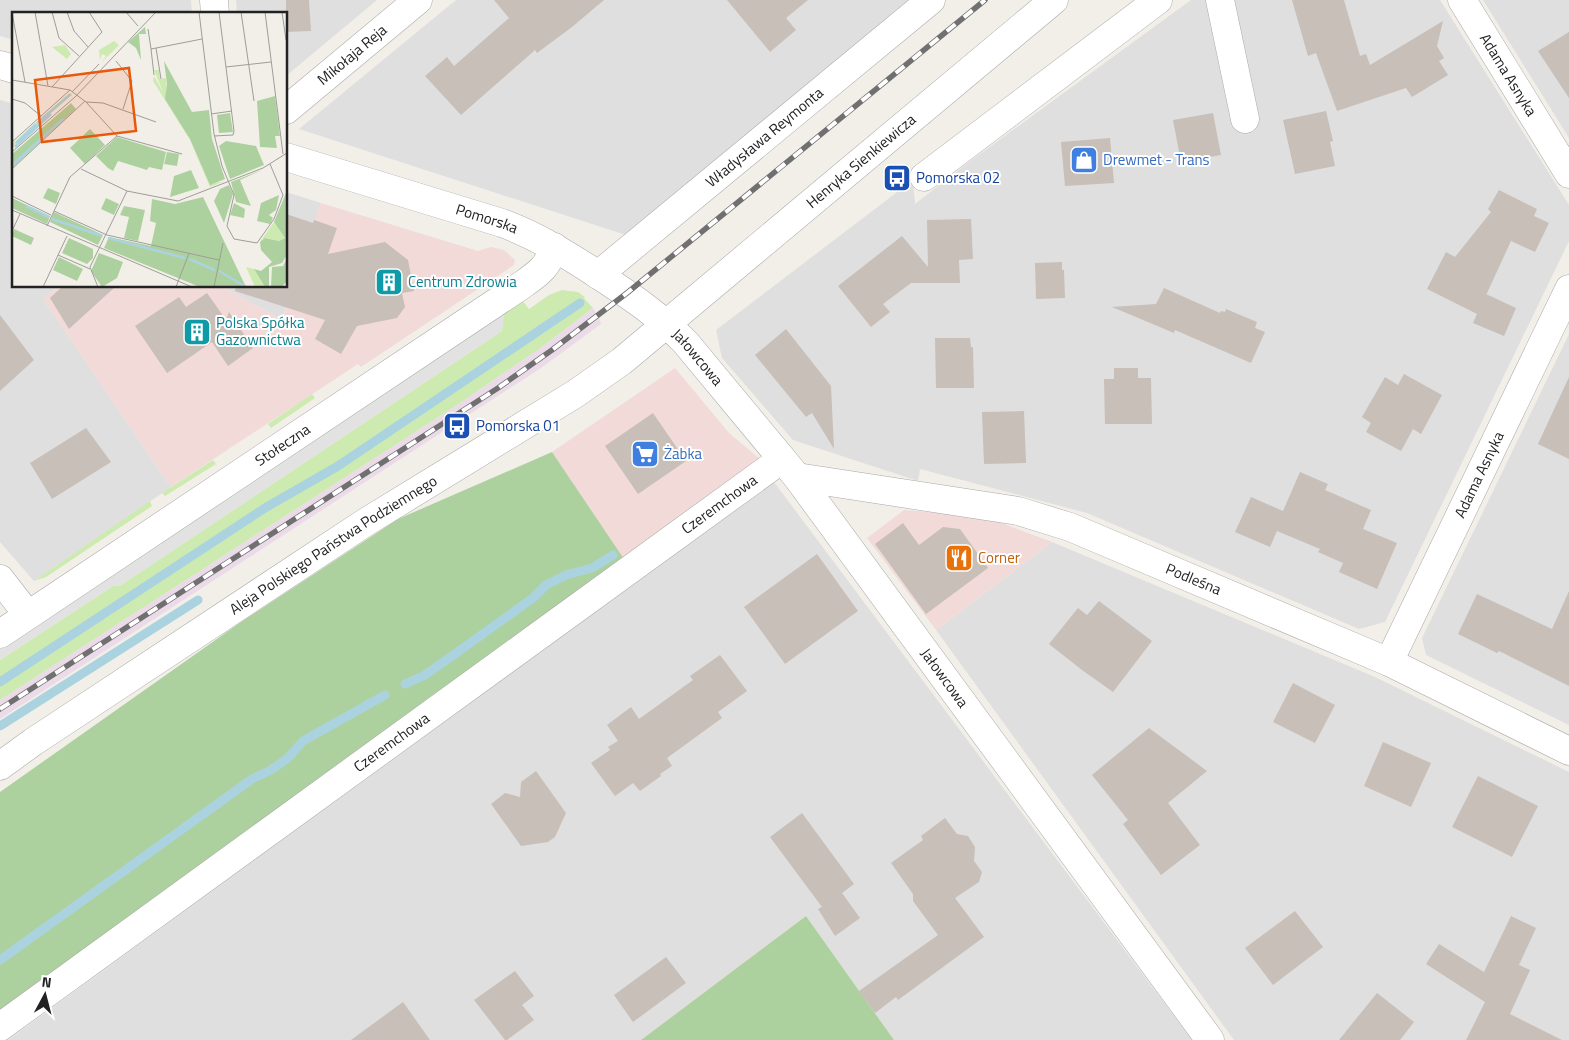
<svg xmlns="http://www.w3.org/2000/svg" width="1569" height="1040" viewBox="0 0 1569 1040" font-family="'Titillium Web',sans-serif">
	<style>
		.residential { fill: #e0dfdf }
		.commercial { fill: #f2dad9 }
		.industrial { fill: #ebdbe8 }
		.grass { fill: #cdebb0 }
		.forest { fill: #add19e }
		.parking { fill: #e2e2e2 }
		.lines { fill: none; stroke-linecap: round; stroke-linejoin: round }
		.stream { stroke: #aad3df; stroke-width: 9 }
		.building { fill: #c7bfb8 }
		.minor-casing { stroke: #a9a9a9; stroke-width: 29 }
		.minor { stroke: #fff; stroke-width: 28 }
		.rail-casing { stroke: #707070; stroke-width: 5.5 }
		.rail { stroke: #fff; stroke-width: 4; stroke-dasharray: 11; stroke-linecap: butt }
		.labels { text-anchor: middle; stroke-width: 4; stroke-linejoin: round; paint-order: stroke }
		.street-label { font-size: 15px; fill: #222; stroke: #fff }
		.shop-label { font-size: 15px; fill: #366cbe; stroke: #fff; text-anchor: start }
		.transit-label { font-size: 15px; fill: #164399; stroke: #fff; text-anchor: start }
		.culture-label { font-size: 15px; fill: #0d838f; stroke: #fff; text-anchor: start }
		.food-label { font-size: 15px; fill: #c56008; stroke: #fff; text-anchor: start }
		.inset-river { fill: none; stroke: #aad3df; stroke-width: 2.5 }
		.inset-road { fill: none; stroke: #9f9d99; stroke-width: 1 }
		.view { fill: #e8590c; fill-opacity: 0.15; stroke: #e8590c; stroke-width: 2.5 }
		.inset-edge { fill: none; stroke: #222; stroke-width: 2.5 }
	</style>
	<rect width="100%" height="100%" fill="#f2efe9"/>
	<!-- residential -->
	<g class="residential">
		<polygon points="0,0 191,0 192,14 14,14 14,40 0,36"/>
		<polygon points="236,0 377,0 286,76 286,14 237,14"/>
		<polygon points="456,0 910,0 626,235 299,129"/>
		<polygon points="1191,0 1440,0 1569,205 1569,241 1385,622 1359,629 1087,513 920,469 918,481 793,440 722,358 716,330 913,180 915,204 969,162"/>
		<polygon points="1483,0 1569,0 1569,138"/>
		<polygon points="0,100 14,104 14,286 58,286 43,299 171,487 34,581 0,542"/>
		<polygon points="286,192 321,203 282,320 221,286 286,286"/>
		<polygon points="1569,334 1569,725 1426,655 1422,638"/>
		<polygon points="774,482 1192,1040 894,1040 806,916 641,1040 8,1040"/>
		<polygon points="1052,542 1375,677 1569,772 1569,1040 1234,1040 936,630"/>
	</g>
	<!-- commercial -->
	<g class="commercial">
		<polygon points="321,203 478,251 491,247 504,250 515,260 514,265 361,367 358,364 171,487 43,299 58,286 221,286 282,320"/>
		<polygon points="675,368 729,433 760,459 624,559 552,452"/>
		<polygon points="904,510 983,516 1052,542 936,630 867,538"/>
	</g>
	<!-- industrial -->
	<polygon class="industrial" points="593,308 600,320 601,324 541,368 0,719 0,700 457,405 539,349"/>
	<!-- grass -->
	<g class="grass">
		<polygon points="562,290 578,292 585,297 584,298 593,308 539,349 457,405 0,700 0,660 113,586 121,585 502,331 504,312 522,300 529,309 549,295"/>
		<polygon points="312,394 315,398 271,428 268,424"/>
		<polygon points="213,460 216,464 165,496 162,493"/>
		<polygon points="150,501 152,506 46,577 34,581"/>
	</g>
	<!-- forest -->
	<g class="forest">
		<polygon points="552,452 624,559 0,1012 0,792 241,622 398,519"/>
		<polygon points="806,916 894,1040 641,1040"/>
	</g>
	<!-- parking -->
	<polygon class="parking" points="504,312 502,331 121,585 113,586 0,660 0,650"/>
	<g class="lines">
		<!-- stream -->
		<g class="stream">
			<polyline points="0,682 265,508 338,466 580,303"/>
			<polyline points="405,684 425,675 452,656 533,598 546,585 566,575 592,568 613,555"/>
			<polyline points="0,726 198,600"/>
			<polyline points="0,960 252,779 271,770 288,758 303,741 385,695"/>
		</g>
	</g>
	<!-- building -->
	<g class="building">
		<polygon points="286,0 309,0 311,31 286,32"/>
		<polygon points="494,0 604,0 572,27 537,53 535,50 461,115 425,76 447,57 454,66 509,18"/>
		<polygon points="727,0 808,0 786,18 796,30 770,52"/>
		<polygon points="1292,0 1344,0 1360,56 1366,54 1370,65 1443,21 1437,46 1444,58 1439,61 1448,75 1412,97 1406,88 1337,111 1316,53 1308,56"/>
		<polygon points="1569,32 1569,98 1538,51"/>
		<polygon points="1326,111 1333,141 1330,142 1335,166 1295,174 1283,120"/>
		<polygon points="1213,113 1221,155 1181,162 1173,120"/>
		<polygon points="1110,138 1114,183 1065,186 1061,142"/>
		<polygon points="1499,190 1537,209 1534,216 1549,223 1535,252 1511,241 1482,304 1486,294 1516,308 1504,336 1473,323 1477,314 1427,289 1446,252 1455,257 1491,212 1488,209"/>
		<polygon points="286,214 313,223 314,220 337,228 328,254 385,242 408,260 414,291 402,293 405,307 397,318 357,326 341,354 315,339 325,320 235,291 236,286 286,286"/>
		<polygon points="971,219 973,259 959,260 960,283 911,283 883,304 890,312 871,327 838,286 902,236 928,267 927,220"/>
		<polygon points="1062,262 1062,270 1064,270 1065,298 1036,299 1035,263"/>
		<polygon points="63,286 116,286 69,329 50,298"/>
		<polygon points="1164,288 1220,313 1221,311 1225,312 1226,309 1257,322 1255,328 1265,332 1251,363 1175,330 1174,333 1112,307 1156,304"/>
		<polygon points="207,293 226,320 229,312 253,348 228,366 212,342 167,373 135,326 179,297 186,307"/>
		<polygon points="0,315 34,360 0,391"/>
		<polygon points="786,329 831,386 834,449 812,413 806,417 755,355"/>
		<polygon points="935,338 970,338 971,347 973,347 974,388 936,388"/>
		<polygon points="1114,368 1138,368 1138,378 1151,378 1152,424 1105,424 1104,379 1114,379"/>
		<polygon points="1404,374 1442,395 1421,434 1413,429 1401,451 1366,432 1371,423 1362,417 1385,377 1398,385"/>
		<polygon points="1569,377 1569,459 1538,444"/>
		<polygon points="1024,411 1026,463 984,464 982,412"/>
		<polygon points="653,413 686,461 638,494 605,446"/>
		<polygon points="86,428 111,462 52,499 30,463"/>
		<polygon points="1300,472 1328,484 1325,490 1371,510 1363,529 1397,543 1377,589 1339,572 1343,563 1318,552 1320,549 1277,531 1270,547 1235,532 1251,497 1283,511"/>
		<polygon points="903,523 919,545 943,527 960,529 988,568 926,614 875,544"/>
		<polygon points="817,554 858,611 785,664 744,607"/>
		<polygon points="1569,591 1569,686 1499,651 1497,653 1458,634 1477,594 1552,629"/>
		<polygon points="1099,601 1152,641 1113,692 1082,670 1049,644 1078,608 1087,615"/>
		<polygon points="720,655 747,691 718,712 722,718 667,758 672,766 660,774 661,776 640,791 633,783 615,796 591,763 610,750 608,747 618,741 607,725 631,707 639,719 693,680 690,676"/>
		<polygon points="1293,683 1335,705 1315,743 1273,722"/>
		<polygon points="1149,728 1207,771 1168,803 1200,845 1161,875 1123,824 1128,820 1092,775"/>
		<polygon points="1383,742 1431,763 1411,807 1364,786"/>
		<polygon points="536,771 566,813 555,837 548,842 521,846 491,804 505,793 520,797 521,782"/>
		<polygon points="1478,776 1538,806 1512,857 1452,827"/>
		<polygon points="802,813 854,884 842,893 860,918 835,936 818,909 822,907 770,837"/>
		<polygon points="945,818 957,834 968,836 975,847 974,861 982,872 979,882 955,898 984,937 898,1000 896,997 875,1013 859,991 938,935 913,901 913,894 891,863 923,840 921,836"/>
		<polygon points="1295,911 1323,947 1273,985 1245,948"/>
		<polygon points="1511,916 1536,928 1519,965 1530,970 1510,1014 1562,1040 1466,1040 1485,1002 1426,964 1439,944 1484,972"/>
		<polygon points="666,957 686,983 633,1022 614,995"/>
		<polygon points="515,971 534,996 522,1005 534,1020 507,1040 505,1040 474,1000"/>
		<polygon points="1377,993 1414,1022 1400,1040 1339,1040"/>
		<polygon points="403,1002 430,1040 351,1040"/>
	</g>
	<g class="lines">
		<!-- minor casing -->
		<g class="minor-casing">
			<g id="minor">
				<polyline points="214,0 215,14"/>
				<polyline points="1220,0 1245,119"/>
				<path id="s1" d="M1462 0 1569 174"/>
				<polyline points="0,65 14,69"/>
				<path id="s2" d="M286 110 418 0"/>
				<path id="s3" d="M286 157 502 223C537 236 566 254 597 274 629 295 659 315 686 343L797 477 1210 1040"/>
				<polyline points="924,177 1158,0"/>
				<path id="s4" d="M598 275 931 0"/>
				<path id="s5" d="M797 477 1018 511 1070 527 1389 662 1569 751"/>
				<polyline points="0,579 28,615"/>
				<path id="s6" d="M0 634 522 285C539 273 548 267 554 247"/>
				<path id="s7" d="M1389 662 1569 289"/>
				<path id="s8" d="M0 766 33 742 366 522 575 394 622 361 1054 0"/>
				<path id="s9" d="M0 1027 782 459"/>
			</g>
		</g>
		<!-- minor -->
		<use href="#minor" class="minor"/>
		<!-- rail casing -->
		<g class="rail-casing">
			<polyline id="rail" points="0,709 498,388 552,350 627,293 985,0"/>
		</g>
		<!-- rail -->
		<use href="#rail" class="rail"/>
	</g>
	<!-- icons -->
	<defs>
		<g id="shop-square" transform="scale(1.4375)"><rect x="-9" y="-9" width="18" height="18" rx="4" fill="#3f7fe0" stroke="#fff"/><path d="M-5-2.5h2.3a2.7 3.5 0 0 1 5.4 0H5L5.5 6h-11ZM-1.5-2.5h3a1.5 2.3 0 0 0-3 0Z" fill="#fff"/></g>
		<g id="bus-square" transform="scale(1.4375)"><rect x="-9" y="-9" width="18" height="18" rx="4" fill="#1a4fb4" stroke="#fff"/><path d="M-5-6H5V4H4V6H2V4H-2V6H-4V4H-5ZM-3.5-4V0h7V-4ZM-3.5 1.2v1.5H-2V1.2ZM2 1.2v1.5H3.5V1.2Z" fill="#fff"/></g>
		<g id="building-square" transform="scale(1.4375)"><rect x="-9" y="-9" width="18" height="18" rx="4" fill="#0f9aa8" stroke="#fff"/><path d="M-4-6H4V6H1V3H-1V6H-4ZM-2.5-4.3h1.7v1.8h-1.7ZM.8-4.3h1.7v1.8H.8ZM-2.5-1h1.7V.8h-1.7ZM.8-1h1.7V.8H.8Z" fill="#fff"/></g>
		<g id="supermarket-square" transform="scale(1.4375)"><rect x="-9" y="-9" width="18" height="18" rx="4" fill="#3f7fe0" stroke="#fff"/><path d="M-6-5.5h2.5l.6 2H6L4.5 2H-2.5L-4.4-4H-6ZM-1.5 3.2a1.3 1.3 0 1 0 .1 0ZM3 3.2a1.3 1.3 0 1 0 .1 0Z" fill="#fff"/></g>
		<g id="restaurant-square" transform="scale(1.4375)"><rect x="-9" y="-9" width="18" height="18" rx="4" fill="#e8710a" stroke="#fff"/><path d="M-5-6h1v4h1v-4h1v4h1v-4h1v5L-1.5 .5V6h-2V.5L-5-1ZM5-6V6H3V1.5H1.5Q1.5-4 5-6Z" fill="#fff"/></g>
	</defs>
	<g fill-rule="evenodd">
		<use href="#shop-square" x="1084" y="160"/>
		<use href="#bus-square" x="897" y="178"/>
		<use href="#building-square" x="389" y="282"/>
		<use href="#building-square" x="197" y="332"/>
		<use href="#bus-square" x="457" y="426"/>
		<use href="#supermarket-square" x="645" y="454"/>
		<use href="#restaurant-square" x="959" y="558"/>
	</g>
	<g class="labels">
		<!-- street labels -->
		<g class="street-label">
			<text dy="5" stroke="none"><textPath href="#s2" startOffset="86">Mikołaja Reja</textPath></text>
			<text dy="5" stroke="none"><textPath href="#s1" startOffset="88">Adama Asnyka</textPath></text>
			<text dy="5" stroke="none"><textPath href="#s4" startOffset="216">Władysława Reymonta</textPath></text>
			<text dy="5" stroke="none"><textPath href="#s8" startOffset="1054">Henryka Sienkiewicza</textPath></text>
			<text dy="5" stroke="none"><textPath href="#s3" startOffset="210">Pomorska</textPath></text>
			<text dy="5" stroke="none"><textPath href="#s3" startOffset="465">Jałowcowa</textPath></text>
			<text dy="5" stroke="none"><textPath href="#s6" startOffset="340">Stołeczna</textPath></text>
			<text dy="5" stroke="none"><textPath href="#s7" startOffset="208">Adama Asnyka</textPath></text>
			<text dy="5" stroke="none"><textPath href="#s9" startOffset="889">Czeremchowa</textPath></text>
			<text dy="5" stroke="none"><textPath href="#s8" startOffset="400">Aleja Polskiego Państwa Podziemnego</textPath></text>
			<text dy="5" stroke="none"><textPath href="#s5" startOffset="412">Podleśna</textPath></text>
			<text dy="5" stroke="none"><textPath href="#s3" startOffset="870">Jałowcowa</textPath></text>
			<text dy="5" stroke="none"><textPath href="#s9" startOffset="484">Czeremchowa</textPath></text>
		</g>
		<!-- shop labels -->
		<g class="shop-label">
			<text x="1103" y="165">Drewmet - Trans</text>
			<text x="664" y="459">Żabka</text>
		</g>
		<!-- transit labels -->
		<g class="transit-label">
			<text x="916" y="183">Pomorska 02</text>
			<text x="476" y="431">Pomorska 01</text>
		</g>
		<!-- culture labels -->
		<g class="culture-label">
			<text x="408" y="287">Centrum Zdrowia</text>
			<text x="216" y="328">Polska Spółka<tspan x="216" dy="17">Gazownictwa</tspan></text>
		</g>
		<!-- food labels -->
		<g class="food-label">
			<text x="978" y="563">Corner</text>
		</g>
	</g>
	<!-- overview -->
	<g transform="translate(12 12)">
		<rect width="275" height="275" fill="#f2efe9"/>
		<path d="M102 29 107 33 90 50 94 44 90 42 88 48 87 38ZM53 33 59 42 55 47 40 35ZM142 58H147L148 67 154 66 155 85 179 129 198 172 213 169 198 175 178 128 141 69 142 64 151 80ZM56 82H60L0 136V132ZM262 210 273 226 267 229 255 226 248 230ZM234 255 242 257 253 275H243Z" fill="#cdebb0"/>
		<path d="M133 15 134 22H127L129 48 124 36 116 30ZM152 49 180 100 197 98 200 127 213 167 198 173 178 127 153 87 155 72ZM263 84 268 124H263L265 136 248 135 245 89ZM59 91 64 97 0 156V142ZM218 101 221 120 207 121 205 103ZM78 117 93 133 73 152 58 136ZM105 125 154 140 150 158 137 155 135 158 106 149 101 159 96 156 84 144ZM214 129 244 134 252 153 218 167 207 134ZM155 140 167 142 165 154 152 152ZM179 158 187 176 158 185 162 164ZM250 158 228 168 239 194 224 190 219 170ZM217 173 221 182 212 211 202 189 208 177ZM36 176 48 181 44 192 31 186ZM274 181 275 243 270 251 257 255V275H253L242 257 249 259 260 250 249 238 248 230 253 226 267 229 273 226 262 210ZM267 183 264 198 257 203 261 206 258 212 245 209 249 191ZM191 185 234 275H188L92 236 97 225 139 234 144 211 138 209 140 187 163 192ZM0 186 38 204 35 212 0 196ZM94 186 107 192 102 203 89 197ZM222 191 233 197 232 206 218 203ZM112 194 133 198 126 229 112 226 117 205 108 203ZM42 200 91 223 86 233 38 210ZM2 217 22 226 19 233 0 224ZM57 226 81 237V246L75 252 50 241ZM87 241 111 250 105 266 90 275 79 259ZM47 245 71 257 65 269 41 258ZM275 246V269L270 275H259L260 255 271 254Z" fill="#add19e"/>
		<path class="inset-river" d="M25 111 59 82M4 131 24 112M3 135 39 102M0 153 51 107M14 194 37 205M40 207 90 224M96 226 173 246M177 247 203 258M207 259 234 275"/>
		<path class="inset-road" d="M23 0 36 74M40 0 47 26 67 44M55 0 62 19 76 35M114 0 126 14M187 0 202 122 210 154 222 183 215 214 222 227 245 231 262 207 271 183 258 152M229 0 242 89M253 0 271 142M270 0 274 28M0 1 13 70M136 17 139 37 190 27M144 36 149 67M139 37 142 63M104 49 120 69 111 97M214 55 259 50M0 68 58 78 74 90 105 124 170 142M40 75 90 20 77 0M60 80 87 52M0 87 13 91 29 104M74 90 91 91 144 110M199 102 220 99M202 124 221 123 222 119 207 0M0 130 58 78M0 140 63 85 144 0M0 157 73 89M69 157 115 179 166 189 251 156 275 141M0 184 39 203M0 198 180 275M42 199 95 223 207 248M35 214 58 165 105 124M0 219 8 202M46 243 78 257M31 275 55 224M86 275 78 255 115 179M164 275 177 241M202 275 211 231"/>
		<path class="view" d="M117 56 124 119 30 130 23 68Z"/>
		<rect width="275" height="275" class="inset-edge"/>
	</g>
	<!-- north arrow -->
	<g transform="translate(45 995) rotate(7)" stroke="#ffffff" stroke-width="4" paint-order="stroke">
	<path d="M0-4L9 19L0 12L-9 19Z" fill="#222222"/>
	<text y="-8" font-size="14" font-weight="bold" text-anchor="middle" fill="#222222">N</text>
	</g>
</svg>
